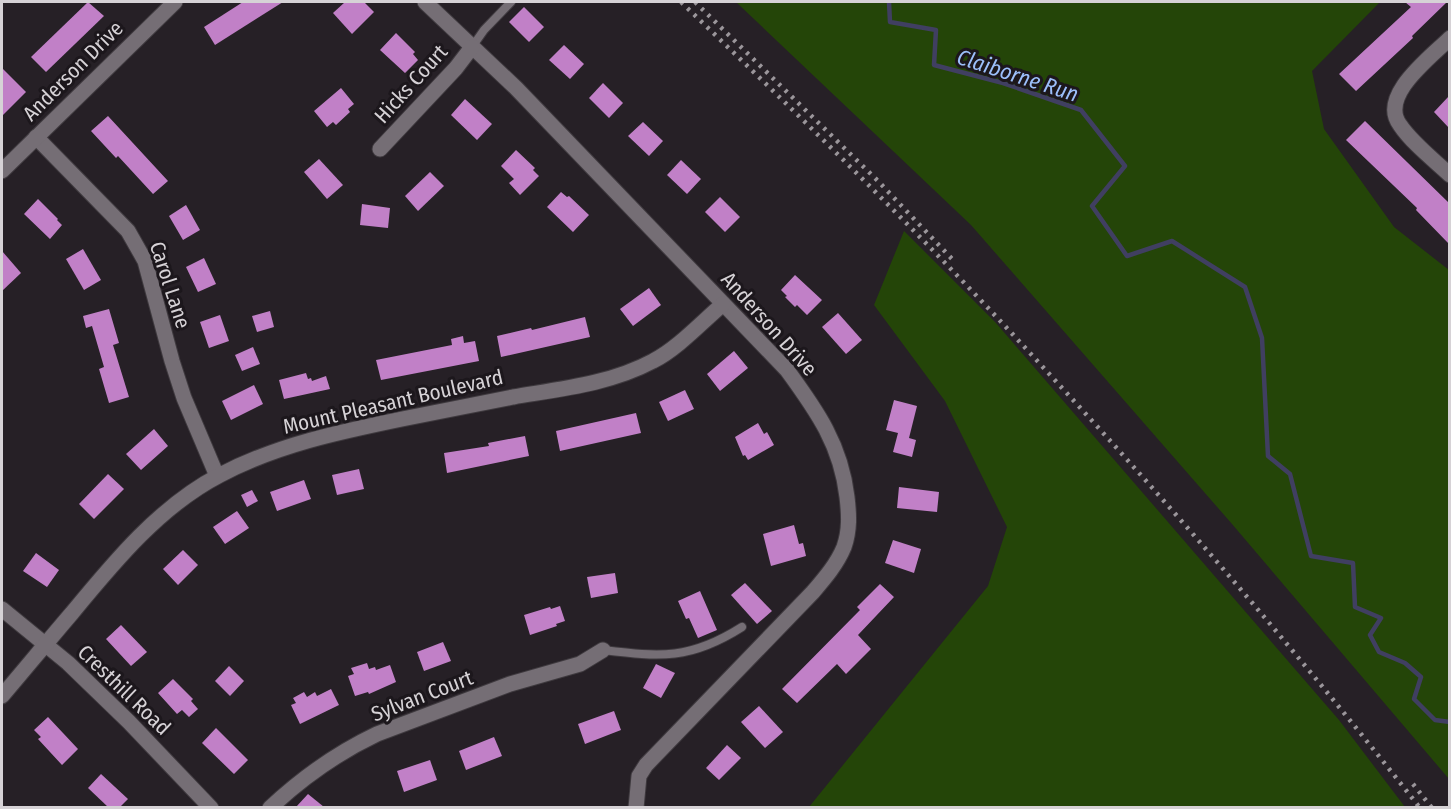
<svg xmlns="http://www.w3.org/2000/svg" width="1451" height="809" viewBox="0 0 1451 809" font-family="'Fira Sans Condensed',sans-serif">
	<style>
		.green { fill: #244508 }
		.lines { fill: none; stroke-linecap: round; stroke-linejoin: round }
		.stream { stroke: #403f61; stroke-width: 4.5 }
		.building { fill: #c180c7 }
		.service-casing { stroke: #3f3a3f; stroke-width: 10 }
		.minor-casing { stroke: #3f3a3f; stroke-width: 17 }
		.service { stroke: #756e75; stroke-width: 8 }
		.minor { stroke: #756e75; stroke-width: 15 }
		.rail { stroke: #9b969b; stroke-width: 4.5; stroke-dasharray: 3 6; stroke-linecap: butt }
		.labels { text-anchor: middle; stroke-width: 6; stroke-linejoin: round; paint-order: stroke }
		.street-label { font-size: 21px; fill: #d6d2d6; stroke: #1c171c }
		.water-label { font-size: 22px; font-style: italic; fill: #9cbffa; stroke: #1c171c }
	</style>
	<rect width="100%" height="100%" fill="#262026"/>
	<!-- green -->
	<g class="green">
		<polygon points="736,2 1380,2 1312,71 1324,129 1394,227 1449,270 1449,779 1232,524 971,225"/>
		<polygon points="904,231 996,323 1339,720 1405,807 809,807 988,586 1007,527 945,401 874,305"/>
	</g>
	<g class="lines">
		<!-- stream -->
		<polyline class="stream" points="889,2 890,22 936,30 934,65 1003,83 1081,110 1125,166 1092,206 1127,256 1172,241 1245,287 1262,338 1268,456 1290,474 1311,556 1353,563 1355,607 1381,618 1370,635 1379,652 1405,663 1421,677 1414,699 1435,720 1450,722"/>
	</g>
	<!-- building -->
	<g class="building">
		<polygon points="88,2 104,16 46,72 31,57"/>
		<polygon points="243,2 283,2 215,45 204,27"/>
		<polygon points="345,2 364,2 374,12 352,34 333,13"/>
		<polygon points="1405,2 1447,2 1412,36 1413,38 1356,91 1339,74 1411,7"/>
		<polygon points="524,7 544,27 529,42 509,22"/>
		<polygon points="396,33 415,52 413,54 418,60 405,73 380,50"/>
		<polygon points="564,45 584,64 570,79 549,60"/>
		<polygon points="2,68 26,92 2,116"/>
		<polygon points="603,83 623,103 609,118 589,98"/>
		<polygon points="341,88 354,104 348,109 350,112 336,125 333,122 327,127 314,111"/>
		<polygon points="1449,96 1449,128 1434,112"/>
		<polygon points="465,99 492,124 477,140 451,115"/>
		<polygon points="108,116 168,181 153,194 118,156 116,158 91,131"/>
		<polygon points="1365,121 1449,203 1449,244 1416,210 1417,208 1346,140"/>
		<polygon points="643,122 663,141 649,156 628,136"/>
		<polygon points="516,150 535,168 533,170 539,176 520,195 509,183 514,179 501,166"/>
		<polygon points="319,159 343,185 327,199 304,172"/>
		<polygon points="681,160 701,179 687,194 667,175"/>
		<polygon points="430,172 444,186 418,211 405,196"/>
		<polygon points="561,192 567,197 569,196 589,215 573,232 547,207"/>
		<polygon points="720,197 740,217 725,232 705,212"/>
		<polygon points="38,199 58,219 57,220 62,225 50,239 24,214"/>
		<polygon points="362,204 390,208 388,228 360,225"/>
		<polygon points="186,205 200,230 183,240 169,216"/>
		<polygon points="83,249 101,280 84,290 66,259"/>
		<polygon points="2,251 21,273 2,291"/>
		<polygon points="204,258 216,284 198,292 186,267"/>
		<polygon points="795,275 822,300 807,315 797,305 795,307 785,297 787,296 781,290"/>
		<polygon points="649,288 661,305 633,326 620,309"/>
		<polygon points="109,309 119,343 113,345 129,397 109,403 99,369 104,367 92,326 86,328 83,316"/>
		<polygon points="270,311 274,327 257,332 252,316"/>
		<polygon points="838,313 862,340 846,354 822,327"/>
		<polygon points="220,315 229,341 209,348 200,322"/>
		<polygon points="585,317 590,337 501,357 497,336 531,328 532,330"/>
		<polygon points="463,336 464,343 475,341 479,361 381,380 376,360 452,345 451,339"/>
		<polygon points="253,347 260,364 242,371 235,355"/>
		<polygon points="734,351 748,368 720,391 707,374"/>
		<polygon points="306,373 308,379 311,378 312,381 326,376 330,389 284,399 279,380"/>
		<polygon points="254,385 263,404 231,420 222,401"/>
		<polygon points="685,390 694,409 668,421 659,402"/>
		<polygon points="894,400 917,406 909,438 916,440 912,457 893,452 898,433 886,430"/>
		<polygon points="636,413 641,433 560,451 556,431"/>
		<polygon points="758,423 764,434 767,432 774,445 748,460 745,455 743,456 735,437"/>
		<polygon points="154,429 168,446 141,470 126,454"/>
		<polygon points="525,436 529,456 447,473 444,453 489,446 488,443"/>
		<polygon points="359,469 364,489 337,495 332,475"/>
		<polygon points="108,474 124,489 94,519 79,504"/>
		<polygon points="304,480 311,499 277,511 270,492"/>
		<polygon points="899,487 939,492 937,512 897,508"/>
		<polygon points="252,490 258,501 247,507 241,495"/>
		<polygon points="237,511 249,528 225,544 213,527"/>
		<polygon points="794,525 799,544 803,543 806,556 771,566 763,534"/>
		<polygon points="893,540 921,549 914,573 885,563"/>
		<polygon points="183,550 198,565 178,585 163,569"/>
		<polygon points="36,553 59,570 47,587 23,571"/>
		<polygon points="615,573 618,593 591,598 587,577"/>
		<polygon points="745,583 772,611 757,624 731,595"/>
		<polygon points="880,584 894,597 858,635 871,649 846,674 837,664 797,703 782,689 860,610 857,607"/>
		<polygon points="700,591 717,630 698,638 689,618 686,619 678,601"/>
		<polygon points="560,606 565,621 556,624 557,626 530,635 524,615 550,607 551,609"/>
		<polygon points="121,625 147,652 131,666 106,639"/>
		<polygon points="443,642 451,661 424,671 417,652"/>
		<polygon points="367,663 369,669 375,667 376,670 390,665 396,682 369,694 368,692 355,696 348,676 354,674 351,668"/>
		<polygon points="656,664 675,673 661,698 643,688"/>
		<polygon points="229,666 244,681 230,696 215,681"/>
		<polygon points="173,679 193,699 191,701 198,709 189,717 182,710 177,714 158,693"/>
		<polygon points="331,689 339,705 300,724 291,705 296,703 293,698 304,692 307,697 315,692 317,696"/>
		<polygon points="759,706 783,732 765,748 741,722"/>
		<polygon points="614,711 621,730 585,744 578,724"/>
		<polygon points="48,717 78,749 62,765 38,739 41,737 34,730"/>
		<polygon points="216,728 248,760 234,774 202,743"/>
		<polygon points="494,737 502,756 466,770 459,751"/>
		<polygon points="727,745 741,758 719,780 706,768"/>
		<polygon points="430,760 437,780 404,792 397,771"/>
		<polygon points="101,774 128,799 120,807 108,807 88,788"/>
		<polygon points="308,794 324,807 296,807"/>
	</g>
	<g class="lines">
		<!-- service casing -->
		<g class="service-casing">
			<g id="service">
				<polyline points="472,47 484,30 511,2"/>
				<path d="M603 650C661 657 690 660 742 627"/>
			</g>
		</g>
		<!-- minor casing -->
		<g class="minor-casing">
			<g id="minor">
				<path d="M425 2 516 88 787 370C817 411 841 445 847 497 849 514 850 530 844 547 837 564 825 578 813 592L646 765 639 776 636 808"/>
				<path d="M1450 38C1431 57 1378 96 1400 125 1412 143 1434 160 1450 175"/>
				<polyline points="36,137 128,231 145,261 172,361 184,398 217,476"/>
				<polyline points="380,149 456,68 472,47"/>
				<polyline points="2,171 175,2"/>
				<polyline points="2,609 68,663 129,722 211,808"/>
				<path d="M2 696C25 669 48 641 72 613 114 562 160 506 220 475 277 445 339 432 402 419 439 412 476 404 513 397 560 389 610 384 653 361 677 349 702 322 723 304"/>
				<path d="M270 808C303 777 337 753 377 734L510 684 580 664 603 650"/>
			</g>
		</g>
		<!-- service -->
		<use href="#service" class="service"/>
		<!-- minor -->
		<use href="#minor" class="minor"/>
		<!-- rail -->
		<g class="rail">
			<path d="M681 2C804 120 926 239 1041 365 1173 508 1300 655 1420 808"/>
			<polyline points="695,2 878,181 954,261"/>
			<polyline points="1413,784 1432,808"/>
		</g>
	</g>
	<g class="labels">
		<!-- street labels -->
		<g class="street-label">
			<text transform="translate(73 71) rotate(-45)" y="7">Anderson Drive</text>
			<text transform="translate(411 84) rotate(-48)" y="7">Hicks Court</text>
			<text transform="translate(170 285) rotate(72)" y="7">Carol Lane</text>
			<text transform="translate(769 324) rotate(48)" y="7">Anderson Drive</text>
			<text transform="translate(393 402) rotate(-13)" y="7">Mount Pleasant Boulevard</text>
			<text transform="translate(124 690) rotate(44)" y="7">Cresthill Road</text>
			<text transform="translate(422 696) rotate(-21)" y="7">Sylvan Court</text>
		</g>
		<!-- water labels -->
		<g class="water-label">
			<text transform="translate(1018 75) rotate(18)" y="8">Claiborne Run</text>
		</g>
	</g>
	<!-- border -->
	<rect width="1451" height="809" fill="none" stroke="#d6d2d6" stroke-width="6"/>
</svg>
